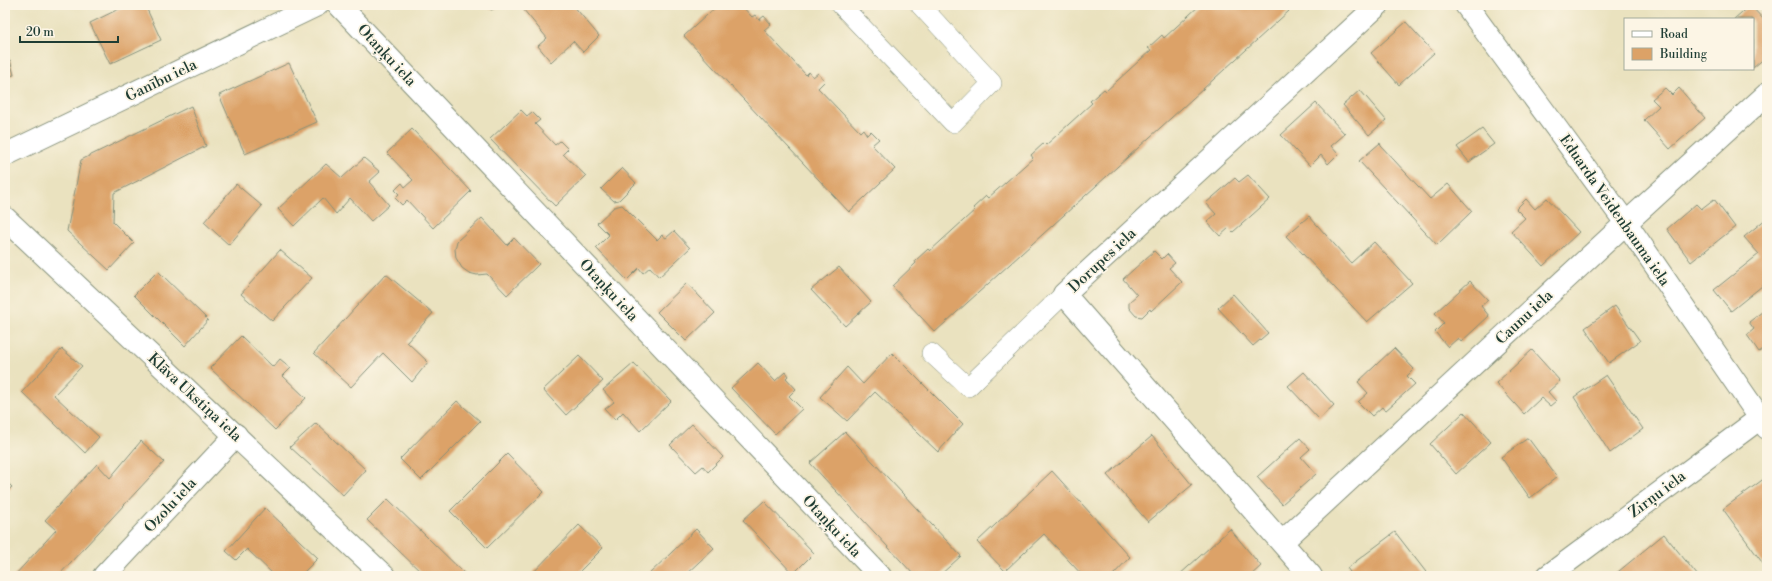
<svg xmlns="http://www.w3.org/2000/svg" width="1772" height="581" viewBox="0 0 1772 581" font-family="'Libre Bodoni',serif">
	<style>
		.building { fill: #dca267 }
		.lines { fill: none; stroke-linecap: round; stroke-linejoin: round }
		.lane-casing { stroke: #84907a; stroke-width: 20 }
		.street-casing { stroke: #84907a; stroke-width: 24 }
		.highway-casing { stroke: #84907a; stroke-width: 24 }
		.lane { stroke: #fff; stroke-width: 19 }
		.street { stroke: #fff; stroke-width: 22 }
		.highway { stroke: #fff; stroke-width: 22 }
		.labels { text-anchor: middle; stroke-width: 3.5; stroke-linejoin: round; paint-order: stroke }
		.street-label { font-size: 15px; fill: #1f3d34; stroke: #fcf5e5 }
	</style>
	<rect width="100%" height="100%" fill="#fcf5e5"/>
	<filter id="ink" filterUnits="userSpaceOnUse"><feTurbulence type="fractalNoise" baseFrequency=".025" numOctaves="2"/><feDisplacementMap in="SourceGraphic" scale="8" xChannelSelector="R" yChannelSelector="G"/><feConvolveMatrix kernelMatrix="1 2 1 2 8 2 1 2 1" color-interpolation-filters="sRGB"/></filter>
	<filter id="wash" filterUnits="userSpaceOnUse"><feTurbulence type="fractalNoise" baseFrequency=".012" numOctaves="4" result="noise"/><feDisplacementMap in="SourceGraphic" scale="16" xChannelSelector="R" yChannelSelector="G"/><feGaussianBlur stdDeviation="0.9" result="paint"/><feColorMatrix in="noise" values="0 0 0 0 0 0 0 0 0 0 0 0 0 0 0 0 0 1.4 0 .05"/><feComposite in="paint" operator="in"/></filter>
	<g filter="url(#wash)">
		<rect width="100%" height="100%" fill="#eae2bf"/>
		<g id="blocks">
			<!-- building -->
			<g class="building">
				<polygon points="127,5 134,5 135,8 145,5 161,40 110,64 90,23"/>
				<polygon points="489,5 502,5 491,10"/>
				<polygon points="527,5 573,5 599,36 583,52 573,41 551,62 538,46 547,38 523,9"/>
				<polygon points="718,5 741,5 752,17 755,15 759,20 764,16 771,24 764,30 806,75 809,72 813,77 818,73 825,81 818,88 860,132 863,129 867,135 871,131 879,139 872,145 895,169 849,212 684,36"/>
				<polygon points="1200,5 1283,5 1289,11 935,332 892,286 916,263 915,261 928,249 930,251 975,210 973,208 986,196 988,198 1033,158 1031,155 1044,143 1046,145 1092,103 1090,101 1104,89 1106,91 1151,50 1148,48 1162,35 1164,38"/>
				<polygon points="1750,5 1767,23 1767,56 1753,68 1753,19 1734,19"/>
				<polygon points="1406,22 1434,53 1399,85 1371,53"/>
				<polygon points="10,60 14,75 5,77 5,62"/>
				<polygon points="289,63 317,122 245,154 219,95"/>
				<polygon points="1665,88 1672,95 1679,88 1705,118 1670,149 1644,120 1659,106 1652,99"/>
				<polygon points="1360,90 1386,120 1369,135 1343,105"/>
				<polygon points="1316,103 1345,134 1331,146 1338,154 1328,164 1321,155 1310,166 1281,135"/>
				<polygon points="191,106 206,146 114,193 113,222 134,243 109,270 67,231 81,160"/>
				<polygon points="521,110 527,116 532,112 540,120 535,124 555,145 560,141 568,149 563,154 586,176 555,206 490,139"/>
				<polygon points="412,129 471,191 433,228 407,200 402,205 395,198 399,194 395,190 402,183 405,187 413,180 387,153"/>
				<polygon points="1482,129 1494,144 1469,162 1457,147"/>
				<polygon points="1380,143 1381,146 1430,199 1448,184 1472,211 1437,245 1359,161"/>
				<polygon points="364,158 380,172 369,182 389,205 371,221 350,198 336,214 323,198 294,226 278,209 326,164 342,178"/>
				<polygon points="622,168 636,183 619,200 614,201 601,189"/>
				<polygon points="1248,175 1270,199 1233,232 1229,228 1220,236 1207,222 1216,214 1206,203 1235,178 1239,182"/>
				<polygon points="236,184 262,206 229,245 204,222"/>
				<polygon points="1547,198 1579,232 1543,266 1511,231 1525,218 1516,209 1526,199 1535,209"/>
				<polygon points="1714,199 1735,227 1691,262 1667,229 1696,204 1701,209"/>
				<polygon points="622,205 657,240 662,235 666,238 674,231 690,248 659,277 650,267 643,273 639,268 627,280 596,248 609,235 597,223 614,207"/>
				<polygon points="1309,216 1351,263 1374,242 1412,283 1367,322 1286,236"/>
				<polygon points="482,218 507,245 514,238 539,264 507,295 487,274 477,275 469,273 462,268 456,258 455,249 457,241"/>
				<polygon points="1767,218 1767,282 1731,311 1714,290 1759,254 1744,237"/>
				<polygon points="280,250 312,278 272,321 241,294"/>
				<polygon points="1154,251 1162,259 1167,254 1175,263 1169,268 1182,282 1151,311 1150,309 1142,317 1136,316 1129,308 1129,302 1137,295 1123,279"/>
				<polygon points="839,267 871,302 845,326 811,290"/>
				<polygon points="158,271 208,320 185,346 134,295"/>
				<polygon points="386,274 433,313 407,342 428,362 412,382 383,353 351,387 314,353"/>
				<polygon points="1470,281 1488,300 1481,306 1489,316 1461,342 1458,338 1448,347 1435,332 1444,323 1435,313"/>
				<polygon points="687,283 715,313 686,341 657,312"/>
				<polygon points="1233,294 1268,333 1253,346 1218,308"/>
				<polygon points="1615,306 1640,341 1609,363 1585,328"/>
				<polygon points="1767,308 1767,346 1759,352 1747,335 1754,329 1749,322"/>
				<polygon points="241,336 273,367 280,359 291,368 283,376 306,398 275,430 210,368"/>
				<polygon points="1394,348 1414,369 1407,376 1415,384 1385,411 1382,407 1372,416 1358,402 1368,393 1358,382"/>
				<polygon points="62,349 82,366 54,395 99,437 85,453 22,392"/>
				<polygon points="1532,350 1560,381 1548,392 1556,401 1550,406 1541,398 1524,414 1496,383"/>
				<polygon points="892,353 963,424 938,452 875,392 847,421 820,397 847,367 863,384"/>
				<polygon points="579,356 603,381 566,415 543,390"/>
				<polygon points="634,363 671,401 640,431 623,412 615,420 605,409 614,402 603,390"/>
				<polygon points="758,363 775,381 785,372 788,376 786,378 796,389 789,396 802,409 775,434 731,388"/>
				<polygon points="1304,372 1334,405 1319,419 1288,386"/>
				<polygon points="1606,375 1643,429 1610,453 1574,397"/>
				<polygon points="457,401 480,421 421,480 400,459"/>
				<polygon points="1464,412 1491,442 1456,474 1430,444"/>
				<polygon points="316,423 366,470 343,495 290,447"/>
				<polygon points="692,424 723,457 708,472 703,466 696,472 670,445"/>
				<polygon points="845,432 961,556 939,576 915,576 810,463"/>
				<polygon points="1152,436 1192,485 1148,522 1107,475"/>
				<polygon points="1300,438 1310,449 1301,457 1316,474 1282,504 1257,477"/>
				<polygon points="1528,438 1557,477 1530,498 1501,457"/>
				<polygon points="141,441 164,462 58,576 14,576 56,530 45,520 97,464 110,478"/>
				<polygon points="507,454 544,492 487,548 450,511"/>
				<polygon points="1052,471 1130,557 1112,576 1083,576 1044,534 1005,571 977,542"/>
				<polygon points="1765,478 1767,481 1767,569 1723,509"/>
				<polygon points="5,480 12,487 5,493"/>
				<polygon points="388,499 467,576 425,576 367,520"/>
				<polygon points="764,501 814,553 793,574 743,520"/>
				<polygon points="265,508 318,558 300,576 275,576 247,549 236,560 226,551"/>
				<polygon points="579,525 603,548 575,576 530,576"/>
				<polygon points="696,529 714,548 684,576 647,576"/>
				<polygon points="1230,529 1261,566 1250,576 1178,576"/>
				<polygon points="1395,532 1429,576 1353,576 1347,568"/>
				<polygon points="1664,534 1698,576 1613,576"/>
			</g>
		</g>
	</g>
	<g filter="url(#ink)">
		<use href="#blocks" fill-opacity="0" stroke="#84907a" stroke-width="1"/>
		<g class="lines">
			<!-- lane casing -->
			<g class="lane-casing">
				<g id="lane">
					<polyline points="841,5 953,123 992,83 920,5"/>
					<polyline points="931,353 968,387 1064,294"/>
				</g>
			</g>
			<!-- street casing -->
			<g class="street-casing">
				<g id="street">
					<polyline points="339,5 880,576"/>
					<polyline points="1466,5 1626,223 1767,428"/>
					<polyline points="5,218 384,576"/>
					<polyline points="1282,542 1626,223 1767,94"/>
					<polyline points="104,576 236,435"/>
					<polyline points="1311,576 1064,294 1378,5"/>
				</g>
			</g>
			<!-- highway casing -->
			<g class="highway-casing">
				<g id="highway">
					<polyline points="5,155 317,5"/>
					<polyline points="1548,576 1767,413"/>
				</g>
			</g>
			<!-- lane -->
			<use href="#lane" class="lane"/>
			<!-- street -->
			<use href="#street" class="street"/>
			<!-- highway -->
			<use href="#highway" class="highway"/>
		</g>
	</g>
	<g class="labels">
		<!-- street labels -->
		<g class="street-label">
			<text transform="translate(387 55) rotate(47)" y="5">Otaņķu iela</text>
			<text transform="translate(161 80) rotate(-26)" y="5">Ganību iela</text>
			<text transform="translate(1615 210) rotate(55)" y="5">Eduarda Veidenbauma iela</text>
			<text transform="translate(1102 260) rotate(-43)" y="5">Dorupes iela</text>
			<text transform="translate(609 290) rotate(47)" y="5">Otaņķu iela</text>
			<text transform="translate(1524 317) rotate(-43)" y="5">Caunu iela</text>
			<text transform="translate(195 397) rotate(43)" y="5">Klāva Ukstiņa iela</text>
			<text transform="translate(1657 494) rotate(-37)" y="5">Zirņu iela</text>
			<text transform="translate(170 505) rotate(-47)" y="5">Ozolu iela</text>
			<text transform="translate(832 526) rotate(47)" y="5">Otaņķu iela</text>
		</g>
	</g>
	<!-- margin -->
	<rect width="1772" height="581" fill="none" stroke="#fcf5e5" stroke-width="20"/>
	<!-- legend -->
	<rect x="1624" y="18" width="130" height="52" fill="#fcf5e5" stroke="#a4ab9e"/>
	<rect x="1632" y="31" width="20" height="6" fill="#ffffff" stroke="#a4ab9e"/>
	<text x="1660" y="38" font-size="12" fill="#1f3d34">Road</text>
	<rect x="1632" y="48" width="20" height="12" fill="#dca267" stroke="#a4ab9e"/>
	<text x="1660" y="58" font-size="12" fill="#1f3d34">Building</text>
	<!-- scale -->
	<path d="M20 36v6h98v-6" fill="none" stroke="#1f3d34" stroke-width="2"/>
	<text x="26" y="36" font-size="12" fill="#1f3d34" stroke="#fcf5e5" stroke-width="3" paint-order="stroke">20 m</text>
</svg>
